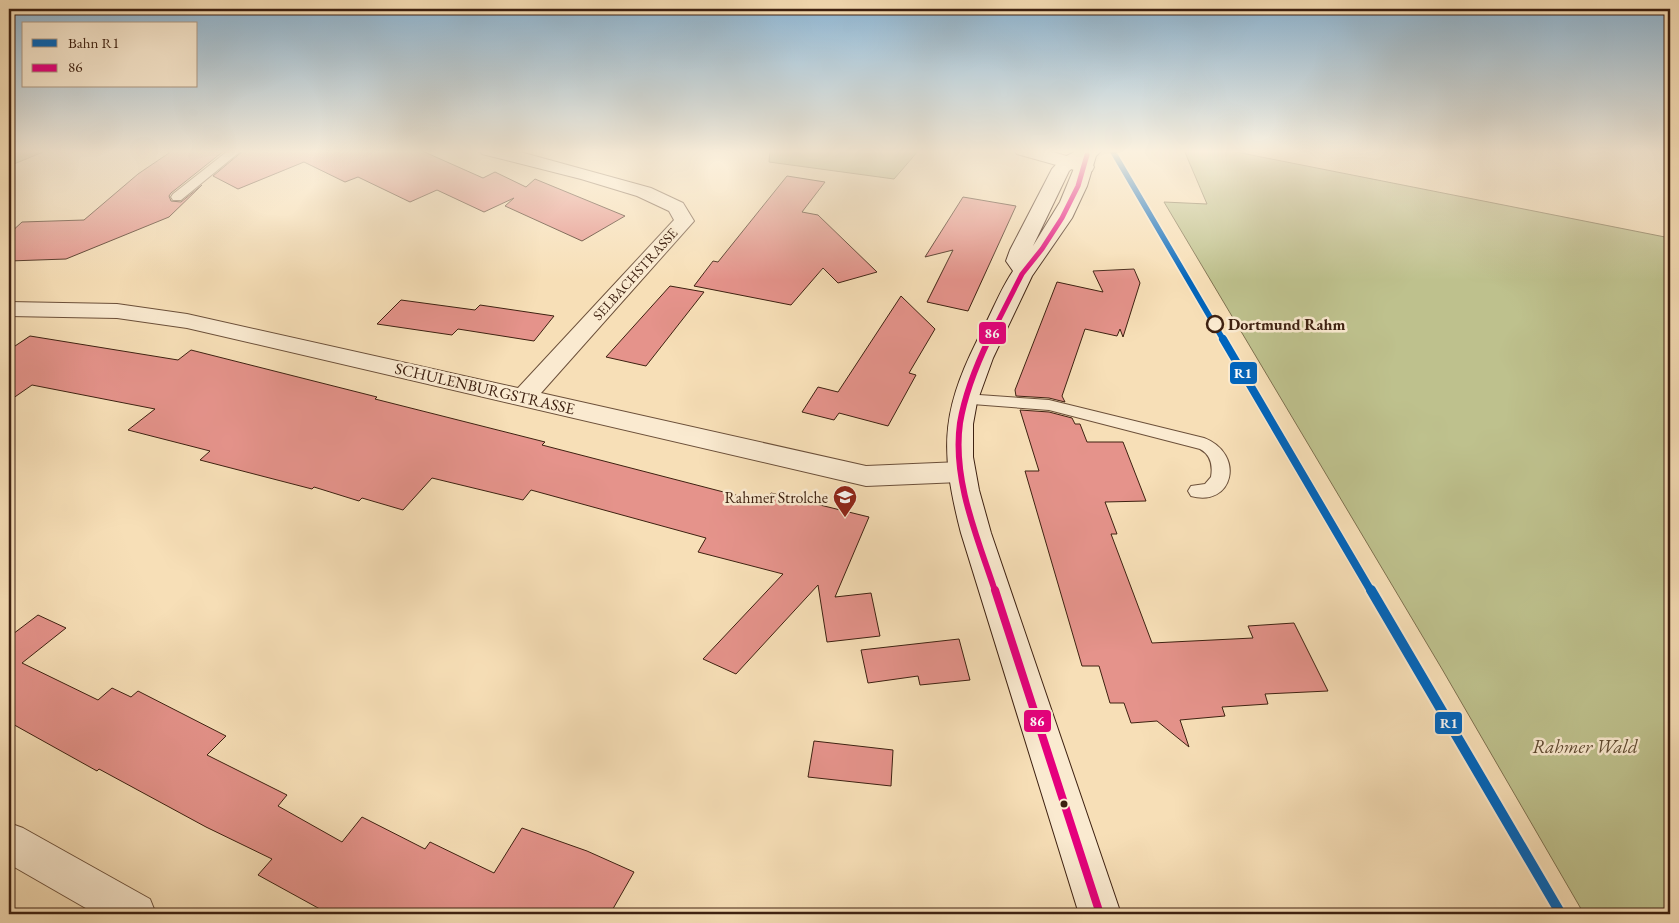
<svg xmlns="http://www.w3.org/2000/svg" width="1679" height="923" viewBox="0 0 1679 923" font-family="'EB Garamond',serif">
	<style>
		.green { fill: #bec18d; stroke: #7e714f }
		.building { fill: #e5938b; stroke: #3e2111 }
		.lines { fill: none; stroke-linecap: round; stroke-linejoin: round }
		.lane-casing { stroke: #6c503a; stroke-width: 2 }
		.street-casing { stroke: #6c503a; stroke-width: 2 }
		.secondary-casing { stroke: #3e2111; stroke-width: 2 }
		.lane { fill: #faead0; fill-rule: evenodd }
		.street { fill: #faead0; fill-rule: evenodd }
		.secondary { fill: #faead0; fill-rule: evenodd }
		.bus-1-far2-casing { stroke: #faead0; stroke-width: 8 }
		.bus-1-far1-casing { stroke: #faead0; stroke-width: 10 }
		.bus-1-casing { stroke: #faead0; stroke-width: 12 }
		.bus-1-far2 { stroke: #e5007d; stroke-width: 5 }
		.bus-1-far1 { stroke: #e5007d; stroke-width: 6 }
		.bus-1 { stroke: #e5007d; stroke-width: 8 }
		.rail-1-far2-casing { stroke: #faead0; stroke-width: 9 }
		.rail-1-far1-casing { stroke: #faead0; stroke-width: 11 }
		.rail-1-casing { stroke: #faead0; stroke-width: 14 }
		.rail-1-far2 { stroke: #0065bd; stroke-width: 5.5 }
		.rail-1-far1 { stroke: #0065bd; stroke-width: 8 }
		.rail-1 { stroke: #0065bd; stroke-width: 10 }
		.stop-dot { fill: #faead0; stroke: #3e2111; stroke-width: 2.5 }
		.bus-dot { fill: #3e2111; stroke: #faead0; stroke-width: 2 }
		.labels { text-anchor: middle; stroke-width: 5; stroke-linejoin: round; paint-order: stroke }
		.far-street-label { font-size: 14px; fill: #3e2111; stroke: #faead0 }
		.stop-label { font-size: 16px; font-weight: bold; fill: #3e2111; stroke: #faead0; text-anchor: start }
		.street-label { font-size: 16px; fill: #3e2111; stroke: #faead0 }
		.poi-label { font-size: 16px; fill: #3e2111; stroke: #faead0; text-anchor: end }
		.near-park-label { font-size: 19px; font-style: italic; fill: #5e4930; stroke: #faead0 }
		.line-badge { stroke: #faead0; stroke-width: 2 }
		.badge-label { font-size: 14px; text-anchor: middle; font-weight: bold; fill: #fff }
	</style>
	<rect width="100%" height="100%" fill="#f7dfb7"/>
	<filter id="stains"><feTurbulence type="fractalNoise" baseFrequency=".004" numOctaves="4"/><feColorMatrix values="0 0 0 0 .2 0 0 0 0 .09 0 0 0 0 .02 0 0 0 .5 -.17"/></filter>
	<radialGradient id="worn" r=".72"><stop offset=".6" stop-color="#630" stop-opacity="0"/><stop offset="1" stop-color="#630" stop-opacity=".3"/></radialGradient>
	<!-- green -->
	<g class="green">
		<polygon points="9,150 48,150 9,166"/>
		<polygon points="770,150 919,150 894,179 769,162"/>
		<polygon points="1184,150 1226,150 1670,238 1670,914 1584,914 1442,669 1164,202 1207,204"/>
	</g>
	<!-- building -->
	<g class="building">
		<polygon points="165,150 225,150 171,193 169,196 171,201 181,202 202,185 169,217 66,259 9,261 9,234 22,222 84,220 138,174 169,153"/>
		<polygon points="244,150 420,150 483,178 495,172 526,187 535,179 625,216 582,241 505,206 514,198 484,212 437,190 410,202 358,177 345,182 304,162 238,189 213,176"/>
		<polygon points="787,176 825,182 802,212 818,215 877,272 838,283 823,268 791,305 694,286 713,261 718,262"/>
		<polygon points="963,197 1016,206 968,311 927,302 953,250 925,257"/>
		<polygon points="1134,269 1140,283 1123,337 1120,329 1117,336 1085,329 1062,396 1065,402 1049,398 1016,396 1015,390 1057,282 1103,292 1093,271"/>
		<polygon points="670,286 704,292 646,366 606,357"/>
		<polygon points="901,296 935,329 909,373 916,375 888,426 839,413 834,420 802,412 818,387 838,392"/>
		<polygon points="401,300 475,310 480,305 554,316 534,341 458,329 452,335 377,324"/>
		<polygon points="30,336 178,360 191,350 377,397 375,399 545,442 542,445 766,503 771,493 869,517 835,597 871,593 880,636 827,642 818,585 736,674 703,659 783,574 698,552 706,538 531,490 523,500 432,478 403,510 362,498 359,501 314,487 312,489 200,460 210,451 128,430 155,409 32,385 9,401 9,350"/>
		<polygon points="1020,410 1049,412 1072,418 1075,424 1080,424 1087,442 1123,442 1146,501 1105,502 1117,534 1111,534 1152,643 1253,638 1248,626 1294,623 1328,691 1265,694 1268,704 1222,707 1225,716 1180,720 1189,747 1157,721 1131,723 1124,703 1110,703 1099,666 1082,666 1025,471 1039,471"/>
		<polygon points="38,615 66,628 22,663 98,700 112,688 131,697 138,691 226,736 207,755 287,795 278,806 342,842 362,817 425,849 430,842 494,873 522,828 587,851 634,872 610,914 329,914 258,875 272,859 206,827 99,769 97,771 9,722 9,637"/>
		<polygon points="959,639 970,680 920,685 918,676 868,683 861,650"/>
		<polygon points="814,741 893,750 891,786 808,777"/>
	</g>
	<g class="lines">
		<!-- lane casing -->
		<g class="lane-casing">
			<g id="lane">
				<polygon points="229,150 242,150 181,200 173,200 171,197 173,194"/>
				<path d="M965 394 1049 400 1204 438C1246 454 1233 508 1191 496L1188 491 1191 486 1205 484 1211 477C1213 465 1211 455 1200 449L1049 410 959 403 957 399 959 395Z"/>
			</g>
		</g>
		<!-- street casing -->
		<g class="street-casing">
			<g id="street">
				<polygon points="479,150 513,150 651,188 683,203 694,221 541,393 866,466 960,462 970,465 974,472 970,479 960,482 866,486 187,328 117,318 9,316 9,302 117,304 187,314 518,388 674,220 669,211 637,196 581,179 482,154"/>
				<polygon points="1014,150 1045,150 1092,163 1094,167 1092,171 1085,173 1017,154"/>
				<polygon points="9,823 23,828 150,899 156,914 96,914 9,864"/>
			</g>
		</g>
		<!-- secondary casing -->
		<g class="secondary-casing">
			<path id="secondary" d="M1078 150H1102L1096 156 1087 186 1072 218 1032 276 993 358 977 402 973 424V457L979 490 991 533 1121 914H1079L961 533C938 444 942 407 985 325 994 307 1002 287 1013 271L1006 261 1010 250 1052 169 1061 159ZM1075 166 1060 202 1033 246 1069 171Z"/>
		</g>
		<!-- lane -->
		<use href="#lane" class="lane"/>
		<!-- street -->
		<use href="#street" class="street"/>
		<!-- secondary -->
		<use href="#secondary" class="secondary"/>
		<!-- bus-1-far2 casing -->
		<g class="bus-1-far2-casing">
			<polyline id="bus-1-far2" points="988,341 1022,274 1042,249 1062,218 1078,186 1087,155"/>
		</g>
		<!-- bus-1-far1 casing -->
		<g class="bus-1-far1-casing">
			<path id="bus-1-far1" d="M989 339C976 366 965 393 960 423 952 480 978 539 995 591"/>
		</g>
		<!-- bus-1 casing -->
		<g class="bus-1-casing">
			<polyline id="bus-1" points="995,590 1100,914"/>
		</g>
		<!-- bus-1-far2 -->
		<use href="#bus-1-far2" class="bus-1-far2"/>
		<!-- bus-1-far1 -->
		<use href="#bus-1-far1" class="bus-1-far1"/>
		<!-- bus-1 -->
		<use href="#bus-1" class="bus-1"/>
		<!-- rail-1-far2 casing -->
		<g class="rail-1-far2-casing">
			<polyline id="rail-1-far2" points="1112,150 1224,341"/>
		</g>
		<!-- rail-1-far1 casing -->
		<g class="rail-1-far1-casing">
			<polyline id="rail-1-far1" points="1223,339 1371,591"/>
		</g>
		<!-- rail-1 casing -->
		<g class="rail-1-casing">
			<polyline id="rail-1" points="1371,590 1561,914"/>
		</g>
		<!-- rail-1-far2 -->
		<use href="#rail-1-far2" class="rail-1-far2"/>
		<!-- rail-1-far1 -->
		<use href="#rail-1-far1" class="rail-1-far1"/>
		<!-- rail-1 -->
		<use href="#rail-1" class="rail-1"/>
	</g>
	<!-- sky -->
	<linearGradient id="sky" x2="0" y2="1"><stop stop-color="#8cb6d5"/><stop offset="0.54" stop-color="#fbf1df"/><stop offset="1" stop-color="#fbf1df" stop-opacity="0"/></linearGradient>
	<rect width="1679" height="280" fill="url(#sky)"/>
	<!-- icons -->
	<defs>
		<g id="school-pin" transform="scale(1.25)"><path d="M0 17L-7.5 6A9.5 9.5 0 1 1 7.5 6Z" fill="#8f2418" stroke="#faead0"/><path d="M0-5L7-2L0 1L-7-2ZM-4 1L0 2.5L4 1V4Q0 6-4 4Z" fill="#fff"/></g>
	</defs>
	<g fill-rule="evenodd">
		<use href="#school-pin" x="845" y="497"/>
	</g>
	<!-- markers -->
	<circle class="stop-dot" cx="1215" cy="324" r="8"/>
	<circle class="bus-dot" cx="1064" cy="804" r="4.5"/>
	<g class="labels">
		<!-- far-street labels -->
		<g class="far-street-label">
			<text transform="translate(635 274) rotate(-48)" y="5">SELBACHSTRASSE</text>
		</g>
		<!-- stop labels -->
		<g class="stop-label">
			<text x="1228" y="330">Dortmund Rahm</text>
		</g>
		<!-- street labels -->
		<g class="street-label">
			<text transform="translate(485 388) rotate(13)" y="6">SCHULENBURGSTRASSE</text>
		</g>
		<!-- poi labels -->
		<g class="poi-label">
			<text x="828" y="503">Rahmer Strolche</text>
		</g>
		<!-- near-park labels -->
		<g class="near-park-label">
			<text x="1585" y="753">Rahmer Wald</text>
		</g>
	</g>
	<g class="line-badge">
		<rect x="978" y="321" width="29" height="24" rx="5" fill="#e5007d"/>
		<rect x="1229" y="361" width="29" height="24" rx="5" fill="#0065bd"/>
		<rect x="1023" y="709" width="29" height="24" rx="5" fill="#e5007d"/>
		<rect x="1434" y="711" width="29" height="24" rx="5" fill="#0065bd"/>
	</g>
	<g class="badge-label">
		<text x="992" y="338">86</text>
		<text x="1243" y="378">R1</text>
		<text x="1037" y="726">86</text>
		<text x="1449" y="728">R1</text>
	</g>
	<!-- margin -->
	<rect width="1679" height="923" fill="none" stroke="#f7dfb7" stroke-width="30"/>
	<rect x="10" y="10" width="1659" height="903" fill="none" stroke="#3e2111" stroke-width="2.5"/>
	<rect x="15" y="15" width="1649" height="893" fill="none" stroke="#3e2111"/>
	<!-- legend -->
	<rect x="22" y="22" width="175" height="65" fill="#faead0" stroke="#af9a84"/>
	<rect x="32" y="39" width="25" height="8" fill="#0065bd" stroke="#af9a84"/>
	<text x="68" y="48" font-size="15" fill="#3e2111">Bahn R1</text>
	<rect x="32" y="64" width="25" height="8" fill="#e5007d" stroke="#af9a84"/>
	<text x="68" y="72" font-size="15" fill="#3e2111">86</text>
	<rect width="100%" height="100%" filter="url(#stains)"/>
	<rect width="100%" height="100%" fill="url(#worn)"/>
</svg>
